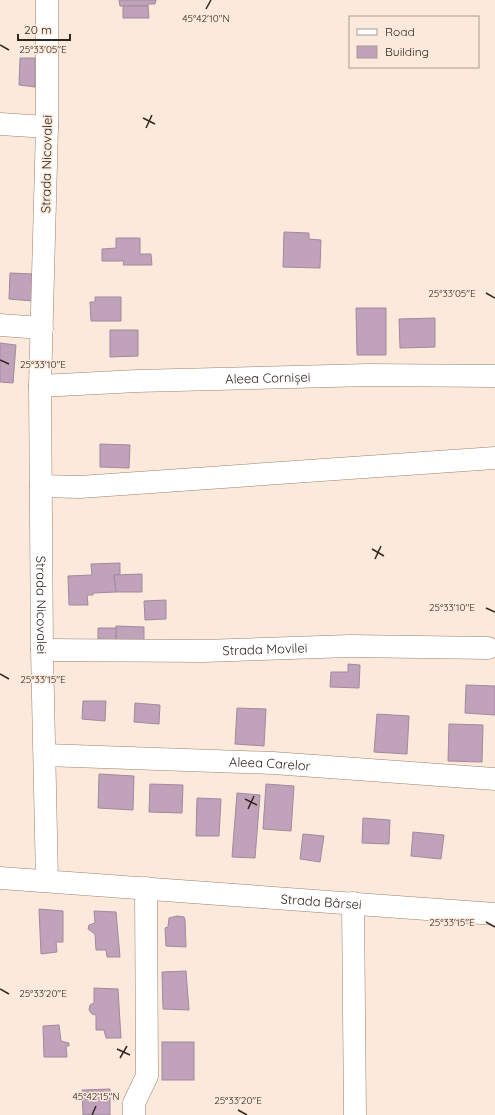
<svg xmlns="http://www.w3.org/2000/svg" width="495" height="1115" viewBox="0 0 495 1115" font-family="Quicksand,sans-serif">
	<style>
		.building { fill: #c0a2ba; stroke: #a3899e }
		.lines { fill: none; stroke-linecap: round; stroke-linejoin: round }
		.minor-casing { stroke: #9b806c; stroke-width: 23 }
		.minor { stroke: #fff; stroke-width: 22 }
		.ticks { fill: none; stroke: #31261e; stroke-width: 1.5 }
		.labels { text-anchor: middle; stroke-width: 3; stroke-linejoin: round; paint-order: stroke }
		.street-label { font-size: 13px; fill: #31261e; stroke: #fbe9dc }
		.ticks-label { font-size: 10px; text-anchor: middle; fill: #31261e; stroke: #fbe9dc; stroke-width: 3; stroke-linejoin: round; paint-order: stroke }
	</style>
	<rect width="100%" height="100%" fill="#fbe9dc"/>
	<!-- building -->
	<g class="building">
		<polygon points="119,0 156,0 155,4 148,4 148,6 120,6"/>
		<polygon points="123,6 148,6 149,18 123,18"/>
		<polygon points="20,58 35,58 35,87 19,85"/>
		<polygon points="284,232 309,233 309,239 321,240 320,268 283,267"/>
		<polygon points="116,238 140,238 140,254 151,254 152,265 123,265 124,261 102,261 102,249 116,248"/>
		<polygon points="10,273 33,274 33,301 9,299"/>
		<polygon points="95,297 121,297 121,321 91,321 90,302 95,302"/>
		<polygon points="356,308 386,308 386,355 357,355"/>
		<polygon points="435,318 435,347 400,348 399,319"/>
		<polygon points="110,330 138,330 138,356 110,357"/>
		<polygon points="0,343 16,345 13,383 0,382"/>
		<polygon points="100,444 130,445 129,468 100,467"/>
		<polygon points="120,563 120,574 114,575 116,592 93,593 93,595 87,595 88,605 69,605 68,576 92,575 91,564"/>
		<polygon points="142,574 142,592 116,592 114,575"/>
		<polygon points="166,600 166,619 145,620 144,601"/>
		<polygon points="116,626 144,627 144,640 116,640"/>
		<polygon points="98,628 116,628 116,640 98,639"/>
		<polygon points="348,664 360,665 359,688 330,687 331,672 348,672"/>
		<polygon points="466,685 495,686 495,715 465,713"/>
		<polygon points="83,701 106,701 105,721 82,719"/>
		<polygon points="135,703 160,705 159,724 134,722"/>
		<polygon points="237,708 266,709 264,746 235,744"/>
		<polygon points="377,714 409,716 407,754 374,752"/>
		<polygon points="449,724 483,725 482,762 448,761"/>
		<polygon points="99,774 134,776 133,810 98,808"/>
		<polygon points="150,784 183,785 182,813 149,812"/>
		<polygon points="266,784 294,786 291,831 263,829"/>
		<polygon points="237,793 260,795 255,858 232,857"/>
		<polygon points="197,798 221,799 219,836 196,836"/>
		<polygon points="363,818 390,820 389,844 362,843"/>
		<polygon points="413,832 444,835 441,859 411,856"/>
		<polygon points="303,834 324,836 320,862 300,859"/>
		<polygon points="39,909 63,911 63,942 56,942 57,952 41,954"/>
		<polygon points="94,911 116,912 120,957 107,957 106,950 96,950 95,934 88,929 89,925 95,923"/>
		<polygon points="177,916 184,917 185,920 186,947 166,946 165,928 168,927 169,918"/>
		<polygon points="186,971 189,1010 163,1009 162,972"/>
		<polygon points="94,988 118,989 121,1038 106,1038 104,1030 96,1030 96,1015 92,1014 89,1010 90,1005 94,1003"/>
		<polygon points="59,1025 61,1041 69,1043 69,1046 66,1046 67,1057 44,1057 43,1026"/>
		<rect x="162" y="1042" width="32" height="38"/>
		<polygon points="110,1089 110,1115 83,1115 82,1090"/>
	</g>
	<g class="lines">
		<!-- minor casing -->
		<g class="minor-casing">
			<g id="minor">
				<path id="s1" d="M47 0V127L40 386 42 650 47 881"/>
				<polyline points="0,124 47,127"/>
				<polyline points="0,325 42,328"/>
				<path id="s2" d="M40 386 137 381 369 375 495 376"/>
				<polyline points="41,486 80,487 495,458"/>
				<path id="s3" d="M42 650 203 651 350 646 488 648"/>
				<path id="s4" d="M45 755 273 763 495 779"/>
				<path id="s5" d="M0 878 495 914"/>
				<polyline points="353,903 355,1115"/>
				<polyline points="134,1115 134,1103 147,1076 146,888"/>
			</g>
		</g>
		<!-- minor -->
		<use href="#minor" class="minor"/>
	</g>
	<!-- ticks -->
	<path class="ticks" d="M206 9 211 0M0 45 9 50M143 118 155 124M146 128 152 115M486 293 495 298M0 360 9 364M372 549 384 556M375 559 381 546M486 608 495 612M0 674 9 679M245 799 257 805M248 809 254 796M486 922 495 927M0 989 9 994M117 1049 130 1055M120 1058 127 1046M238 1110 247 1115M92 1115 96 1106"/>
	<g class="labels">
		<!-- street labels -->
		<g class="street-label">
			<text transform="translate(46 164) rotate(-89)" y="5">Strada Nicovalei</text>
			<text dy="5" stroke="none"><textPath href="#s2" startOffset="228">Aleea Cornișei</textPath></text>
			<text dy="5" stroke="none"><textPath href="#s1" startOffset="605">Strada Nicovalei</textPath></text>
			<text dy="5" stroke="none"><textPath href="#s3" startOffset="223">Strada Movilei</textPath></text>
			<text dy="5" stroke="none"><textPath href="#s4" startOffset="225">Aleea Carelor</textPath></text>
			<text dy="5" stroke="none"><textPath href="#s5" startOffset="322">Strada Bârsei</textPath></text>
		</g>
	</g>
	<g class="ticks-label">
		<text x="206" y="22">45°42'10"N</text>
		<text x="43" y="53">25°33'05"E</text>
		<text x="452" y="297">25°33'05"E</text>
		<text x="43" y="368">25°33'10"E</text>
		<text x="452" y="611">25°33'10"E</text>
		<text x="43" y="683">25°33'15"E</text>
		<text x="452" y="926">25°33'15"E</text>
		<text x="43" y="997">25°33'20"E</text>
		<text x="96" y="1100">45°42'15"N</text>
		<text x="238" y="1104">25°33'20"E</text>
	</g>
	<!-- legend -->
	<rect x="349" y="16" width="130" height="52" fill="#fbe9dc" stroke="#aa9b90"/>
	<rect x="357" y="29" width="20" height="6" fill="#ffffff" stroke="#aa9b90"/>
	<text x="385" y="36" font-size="12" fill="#31261e">Road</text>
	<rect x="357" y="46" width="20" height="12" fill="#c0a2ba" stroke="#aa9b90"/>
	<text x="385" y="56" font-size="12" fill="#31261e">Building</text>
	<!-- scale -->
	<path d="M18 34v6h52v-6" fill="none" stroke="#31261e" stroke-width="2"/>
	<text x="24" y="34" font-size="12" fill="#31261e" stroke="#fbe9dc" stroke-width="3" paint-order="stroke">20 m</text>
</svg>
